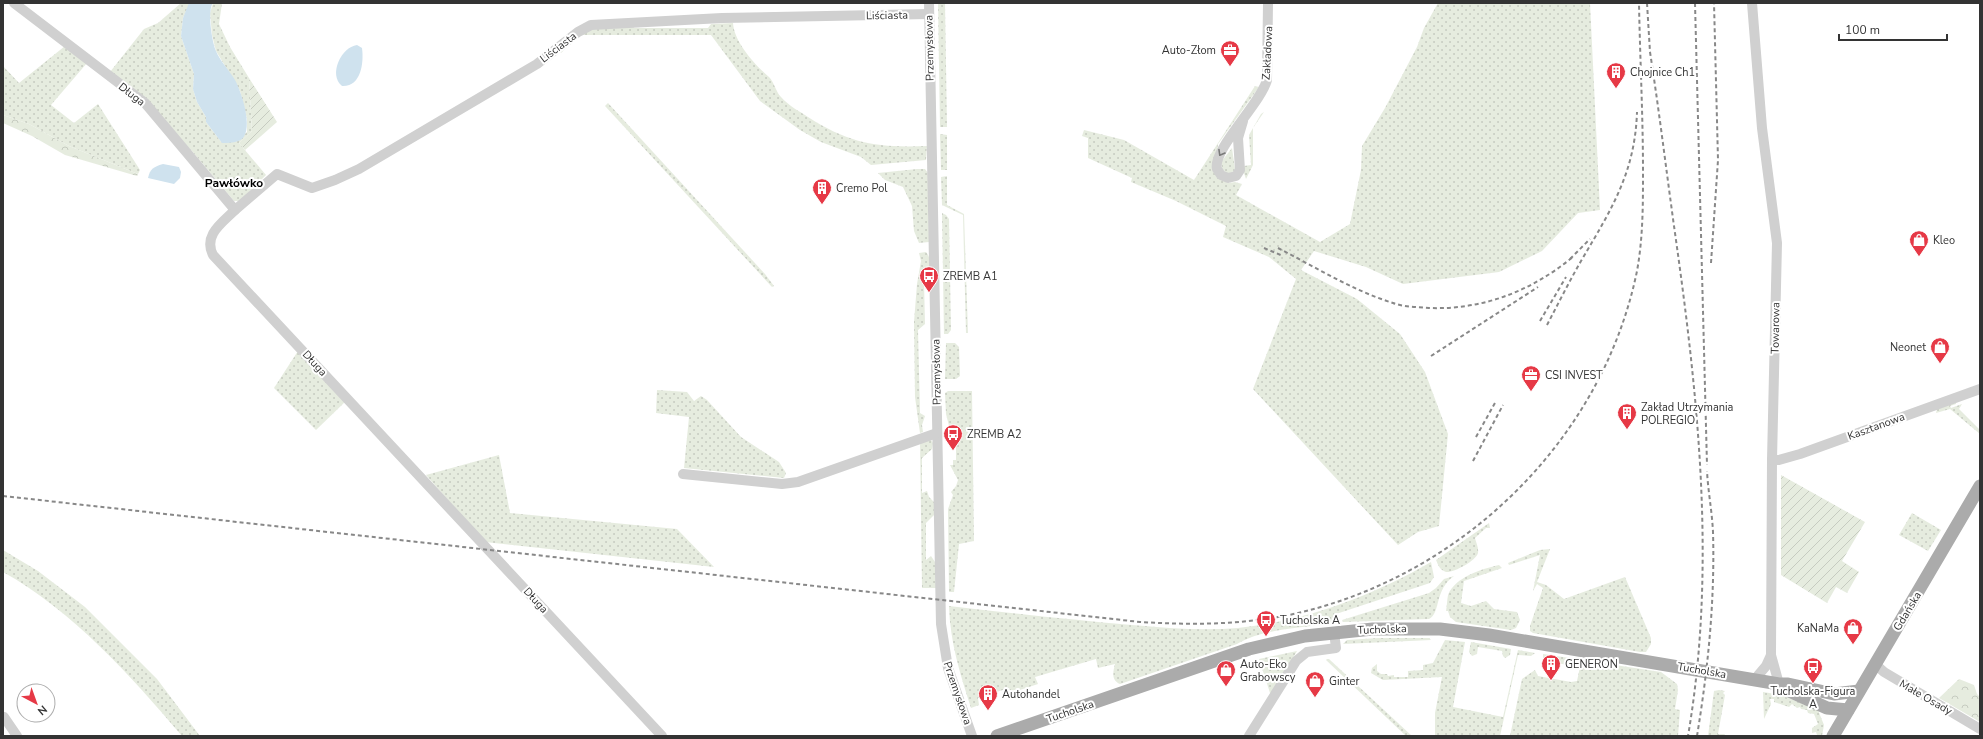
<svg xmlns="http://www.w3.org/2000/svg" width="1983" height="739" viewBox="0 0 1983 739" font-family="'Nunito Sans',sans-serif">
	<style>
		.grass { fill: url(#grass-dots) }
		.forest { fill: url(#forest-crowns) }
		.garden { fill: url(#garden-furrows) }
		.water { fill: #cfe2ee }
		.lines { fill: none; stroke-linecap: round; stroke-linejoin: round }
		.minor { stroke: #d0d0d0; stroke-width: 10 }
		.major { stroke: #ababab; stroke-width: 13 }
		.rail { stroke: #888; stroke-width: 2; stroke-dasharray: 4 3; stroke-linecap: butt }
		.oneway { stroke: #7a7a7a }
		.labels { text-anchor: middle; stroke-width: 4; stroke-linejoin: round; paint-order: stroke }
		.street-label { font-size: 11px; fill: #333; stroke: #fff }
		.poi-label { font-size: 11px; fill: #333; stroke: #fff; text-anchor: start }
		.neighbourhood-label { font-size: 12px; font-weight: bold; fill: #000; stroke: #fff }
	</style>
	<defs>
		<pattern id="grass-dots" width="8" height="8" patternUnits="userSpaceOnUse"><rect width="8" height="8" fill="#e6ecdf"/><path d="M2 2h.1M6 6h.1" fill="none" stroke="#c6cbc0" stroke-width="1.8" stroke-linecap="round"/></pattern>
		<pattern id="forest-crowns" width="20" height="18" patternUnits="userSpaceOnUse"><rect width="20" height="18" fill="#e6ecdf"/><path d="M2 6a3 3 0 1 1 6 0M12 15a3 3 0 1 1 6 0" fill="none" stroke="#c6cbc0"/></pattern>
		<pattern id="garden-furrows" width="10" height="10" patternUnits="userSpaceOnUse"><rect width="10" height="10" fill="#e6ecdf"/><path d="M-1 1l2-2M0 10L10 0M9 11l2-2" fill="none" stroke="#c6cbc0"/></pattern>
	</defs>
	<rect width="100%" height="100%" fill="#fff"/>
	<!-- grass -->
	<g class="grass">
		<polygon points="181,3 190,3 183,18 181,36 194,74 193,89 197,102 206,117 206,122 222,143 237,141 247,132 247,119 240,91 216,51 212,35 210,13 213,3 222,3 219,24 230,47 249,78 252,131 239,143 266,175 240,201 234,201 192,151 110,72 144,29 158,23"/>
		<polygon points="938,3 945,3 947,127 940,127"/>
		<polygon points="1438,3 1590,3 1600,210 1578,213 1542,251 1499,272 1403,284 1366,267 1314,251 1301,270 1357,299 1400,334 1425,372 1448,434 1439,526 1418,532 1398,545 1253,389 1296,279 1269,257 1223,237 1226,226 1176,201 1131,182 1132,178 1088,158 1088,138 1082,136 1084,130 1124,140 1194,180 1255,86 1259,87 1218,144 1217,154 1214,159 1229,183 1235,182 1242,184 1236,195 1320,242 1350,224 1361,170 1362,146 1385,108 1417,47 1424,28"/>
		<path d="M733 23C734 42 755 65 769 77 774 82 776 92 781 97 789 106 799 111 808 117 850 144 878 148 927 146L926 160 871 165 861 157 821 142 800 130 760 101 711 35H580L561 53 559 51C588 26 596 25 634 25V28H708L711 24Z"/>
		<polygon points="65,46 87,63 51,105 74,123 98,104 140,170 138,174 69,146 29,124 3,115 3,66 19,83"/>
		<polygon points="608,103 765,274 774,286 772,287 605,106"/>
		<polygon points="1264,112 1253,128 1253,165 1246,179 1244,173 1244,166 1251,165 1249,135 1261,114"/>
		<polygon points="940,134 947,135 947,170 941,170"/>
		<polygon points="1232,148 1235,169 1234,171 1228,174 1222,169 1221,162"/>
		<polygon points="917,169 925,169 928,173 929,242 919,243 914,231 912,206 903,187 885,180 878,173"/>
		<polygon points="947,176 947,205 964,214 968,333 966,333 963,215 942,205 941,177"/>
		<polygon points="942,213 946,215 949,219 951,330 948,334 944,334"/>
		<path d="M926 252C933 259 928 273 927 281L924 282 925 324 918 330 920 413 925 416 922 425 923 432 920 433 915 397 914 322 917 284 921 261 919 253Z"/>
		<polygon points="946,343 955,343 959,347 960,376 956,379 945,379"/>
		<polygon points="298,351 345,402 316,430 274,388"/>
		<polygon points="657,390 687,392 694,401 701,396 707,400 741,437 779,462 786,473 784,478 684,468 689,417 656,413"/>
		<polygon points="948,391 972,391 974,541 959,544 954,592 949,592 948,509 953,495 951,492 956,486 958,480 950,465 953,465 953,460 956,460 956,442 953,442 946,414 945,393"/>
		<polygon points="1956,402 1956,404 1950,406 1951,408 1962,404 1959,409 1980,430 1980,434 1950,409 1936,413 1937,409"/>
		<polygon points="931,440 933,443 932,449 922,458 922,493 927,491 929,497 934,502 934,515 926,523 926,560 931,556 935,562 936,588 922,588 920,441"/>
		<polygon points="499,455 510,513 677,529 714,567 485,542 426,475"/>
		<polygon points="1912,513 1941,530 1928,551 1899,535"/>
		<path d="M1489 523 1490 528H1486L1475 538C1476 542 1479 549 1478 553 1476 561 1453 573 1446 572 1440 570 1438 565 1436 560Z"/>
		<polygon points="1550,549 1537,582 1546,585 1564,599 1625,577 1651,638 1651,644 1646,652 1640,652 1533,633 1530,631 1530,626 1543,588 1537,584 1533,591 1540,555 1509,565 1508,563 1540,550"/>
		<path d="M3 550 38 571 85 607 157 679 200 736H182C131 676 73 611 3 572Z"/>
		<path d="M1431 562 1434 577 1430 583 1336 614 1330 623C1299 629 1264 628 1237 644L1120 684C1111 680 1113 672 1115 664L1098 668 1096 659 1035 677 1038 684 1011 693 1009 688 978 698 979 705 971 708C960 674 950 642 949 606 1010 613 1071 620 1132 625 1167 628 1203 631 1238 628 1306 621 1372 596 1431 562Z"/>
		<path d="M1499 565 1502 568 1464 581 1461 603 1471 606 1486 601 1494 609 1517 612 1520 620 1516 628 1511 630 1456 622 1450 617 1448 611H1446C1447 606 1447 600 1448 595 1455 577 1482 569 1499 565Z"/>
		<path d="M1454 576C1434 590 1441 613 1429 619L1343 622 1342 620 1429 593 1436 588 1444 579Z"/>
		<polygon points="1378,638 1429,638 1431,640 1343,644 1347,640"/>
		<polygon points="1445,640 1465,642 1453,707 1503,717 1518,650 1535,653 1531,656 1518,655 1500,736 1435,736 1435,713 1442,677 1383,680 1371,673 1372,668 1377,664 1377,671 1381,674 1387,674 1388,676 1394,675 1394,677 1408,677 1408,671 1423,670 1423,665 1433,663"/>
		<polygon points="1471,642 1511,649 1510,655 1505,658 1503,656 1502,651 1478,647 1477,654 1472,656 1469,652"/>
		<polygon points="1297,651 1271,696 1259,659"/>
		<polygon points="1543,654 1661,672 1677,684 1678,690 1675,709 1680,710 1678,736 1510,736 1522,679 1535,670 1538,676 1571,682 1577,681 1580,667 1545,661 1543,660"/>
		<polygon points="1327,659 1329,659 1412,736 1406,736 1326,660"/>
		<polygon points="1719,690 1725,691 1723,693 1725,695 1718,734 1725,734 1724,736 1708,736 1714,691"/>
		<polygon points="1763,692 1781,695 1818,710 1824,725 1822,736 1816,736 1817,735 1816,732 1812,733 1812,728 1818,724 1814,714 1808,713 1807,710 1801,709 1800,707 1797,708 1792,704 1789,707 1774,702 1774,699 1770,699 1771,704 1764,719"/>
	</g>
	<!-- forest -->
	<g class="forest">
		<polygon points="3,115 29,124 69,146 138,174 137,176 65,155 32,136 3,123"/>
		<polygon points="1959,679 1974,685 1977,694 1980,697 1980,722 1939,698"/>
	</g>
	<!-- garden -->
	<g class="garden">
		<polygon points="249,78 277,122 245,150 239,143 252,131"/>
		<polygon points="1781,475 1865,522 1842,561 1859,572 1847,593 1836,587 1827,603 1781,575"/>
	</g>
	<!-- water -->
	<g class="water">
		<path d="M189 3H213C207 10 212 42 216 51 220 61 229 70 235 80 241 91 254 128 242 139 237 143 228 143 222 143L206 122V117L197 102 193 89 194 74 181 36 183 18Z"/>
		<path d="M357 45 362 48C364 63 361 87 342 86 328 75 341 47 357 45Z"/>
		<path d="M163 164 179 167 181 172 180 178 174 184 148 178C150 169 153 167 163 164Z"/>
	</g>
	<g class="lines">
		<!-- minor -->
		<g class="minor">
			<path d="M14 3 145 103 235 210C222 223 203 235 213 255L662 736"/>
			<polyline points="929,3 941,624 948,668 972,736"/>
			<polyline points="1752,3 1762,128 1777,243 1772,460 1771,655 1779,684"/>
			<path d="M1243 121 1238 138 1240 170 1236 176 1228 178 1221 175 1217 169C1212 150 1261 103 1267 80L1268 3"/>
			<polyline points="235,210 277,174 312,188 335,180 359,169 537,64 578,32 591,25 722,18 929,14"/>
			<polyline points="1772,460 1779,460 1800,454 1980,389"/>
			<polyline points="683,474 782,484 798,482 937,433"/>
			<polyline points="1875,664 1884,672 1980,729"/>
			<polyline points="1755,679 1766,666 1771,655"/>
			<polyline points="4,717 17,736"/>
			<polyline points="1249,736 1296,661 1307,652 1336,648 1334,632"/>
		</g>
		<!-- major -->
		<g class="major">
			<polyline points="1787,690 1827,708 1848,710"/>
			<polyline points="997,736 1249,649 1305,636 1373,629 1440,629 1489,635 1779,684 1788,684 1834,694 1859,691"/>
			<polyline points="1833,736 1980,486"/>
		</g>
		<!-- rail -->
		<g class="rail">
			<path d="M1647 3 1650 52C1659 110 1666 168 1674 226 1698 395 1717 566 1688 736"/>
			<polyline points="1695,3 1707,465"/>
			<polyline points="1264,248 1283,256"/>
			<path d="M1278 248C1315 267 1354 291 1393 303 1404 307 1417 307 1429 308 1483 310 1532 291 1574 256"/>
			<polyline points="1570,259 1590,239"/>
			<polyline points="1711,263 1718,160 1714,3"/>
			<polyline points="1540,321 1566,277"/>
			<path d="M1547 325C1558 304 1569 282 1581 261 1611 210 1635 173 1637 112"/>
			<polyline points="1431,356 1538,287"/>
			<polyline points="1476,437 1496,401"/>
			<polyline points="1473,461 1503,405"/>
			<path d="M3 496 1140 622C1190 625 1239 625 1289 615 1459 579 1602 442 1637 271 1643 238 1643 205 1643 172 1643 116 1640 59 1639 3"/>
			<path d="M1697 736C1708 669 1715 600 1713 532 1712 511 1708 491 1707 471"/>
		</g>
	</g>
	<!-- one-way arrows -->
	<defs><path id="oneway-chevron" d="M-2-3.5L2.5 0L-2 3.5" fill="none" stroke-width="1.6" stroke-linecap="round" stroke-linejoin="round"/></defs>
	<use class="oneway" href="#oneway-chevron" transform="translate(1221 153) rotate(120)"/>
	<!-- icons -->
	<defs>
		<g id="office-pin" transform="scale(1)"><path d="M0 17L-7.5 6A9.5 9.5 0 1 1 7.5 6Z" fill="#e63946" stroke="#fff"/><path d="M-6-3h4V-5.5h4V-3h4V5H-6ZM-1-4.5V-3h2v-1.5ZM-6 0V1H6V0Z" fill="#fff"/></g>
		<g id="building-pin" transform="scale(1)"><path d="M0 17L-7.5 6A9.5 9.5 0 1 1 7.5 6Z" fill="#e63946" stroke="#fff"/><path d="M-4-6H4V6H1V3H-1V6H-4ZM-2.5-4.3h1.7v1.8h-1.7ZM.8-4.3h1.7v1.8H.8ZM-2.5-1h1.7V.8h-1.7ZM.8-1h1.7V.8H.8Z" fill="#fff"/></g>
		<g id="shop-pin" transform="scale(1)"><path d="M0 17L-7.5 6A9.5 9.5 0 1 1 7.5 6Z" fill="#e63946" stroke="#fff"/><path d="M-5-2.5h2.3a2.7 3.5 0 0 1 5.4 0H5L5.5 6h-11ZM-1.5-2.5h3a1.5 2.3 0 0 0-3 0Z" fill="#fff"/></g>
		<g id="bus-pin" transform="scale(1)"><path d="M0 17L-7.5 6A9.5 9.5 0 1 1 7.5 6Z" fill="#e63946" stroke="#fff"/><path d="M-5-6H5V4H4V6H2V4H-2V6H-4V4H-5ZM-3.5-4V0h7V-4ZM-3.5 1.2v1.5H-2V1.2ZM2 1.2v1.5H3.5V1.2Z" fill="#fff"/></g>
	</defs>
	<g fill-rule="evenodd">
		<use href="#office-pin" x="1230" y="50"/>
		<use href="#building-pin" x="1616" y="72"/>
		<use href="#building-pin" x="822" y="188"/>
		<use href="#shop-pin" x="1919" y="240"/>
		<use href="#bus-pin" x="929" y="276"/>
		<use href="#shop-pin" x="1940" y="347"/>
		<use href="#office-pin" x="1531" y="375"/>
		<use href="#building-pin" x="1627" y="413"/>
		<use href="#bus-pin" x="953" y="434"/>
		<use href="#bus-pin" x="1266" y="620"/>
		<use href="#shop-pin" x="1853" y="628"/>
		<use href="#building-pin" x="1551" y="664"/>
		<use href="#bus-pin" x="1813" y="667"/>
		<use href="#shop-pin" x="1226" y="670"/>
		<use href="#shop-pin" x="1315" y="681"/>
		<use href="#building-pin" x="988" y="694"/>
	</g>
	<g class="labels">
		<!-- street labels -->
		<g class="street-label">
			<text transform="translate(887 15) rotate(-1)" y="4">Liściasta</text>
			<text transform="translate(558 47) rotate(-37)" y="4">Liściasta</text>
			<text transform="translate(929 48) rotate(-91)" y="4">Przemysłowa</text>
			<text transform="translate(1267 53) rotate(-87)" y="4">Zakładowa</text>
			<text transform="translate(132 94) rotate(38)" y="4">Długa</text>
			<text transform="translate(1775 328) rotate(-89)" y="4">Towarowa</text>
			<text transform="translate(315 363) rotate(47)" y="4">Długa</text>
			<text transform="translate(936 372) rotate(-91)" y="4">Przemysłowa</text>
			<text transform="translate(1876 426) rotate(-20)" y="4">Kasztanowa</text>
			<text transform="translate(536 600) rotate(47)" y="4">Długa</text>
			<text transform="translate(1907 611) rotate(-59)" y="4">Gdańska</text>
			<text transform="translate(1382 629) rotate(-2)" y="4">Tucholska</text>
			<text transform="translate(1702 670) rotate(10)" y="4">Tucholska</text>
			<text transform="translate(958 693) rotate(71)" y="4">Przemysłowa</text>
			<text transform="translate(1926 697) rotate(30)" y="4">Małe Osady</text>
			<text transform="translate(1070 711) rotate(-19)" y="4">Tucholska</text>
		</g>
		<!-- poi labels -->
		<g class="poi-label">
			<text x="1216" y="54" text-anchor="end">Auto-Złom</text>
			<text x="1630" y="76">Chojnice Ch1</text>
			<text x="836" y="192">Cremo Pol</text>
			<text x="1933" y="244">Kleo</text>
			<text x="943" y="280">ZREMB A1</text>
			<text x="1926" y="351" text-anchor="end">Neonet</text>
			<text x="1545" y="379">CSI INVEST</text>
			<text x="1641" y="411">Zakład Utrzymania<tspan x="1641" dy="13">POLREGIO</tspan></text>
			<text x="967" y="438">ZREMB A2</text>
			<text x="1280" y="624">Tucholska A</text>
			<text x="1839" y="632" text-anchor="end">KaNaMa</text>
			<text x="1240" y="668">Auto-Eko<tspan x="1240" dy="13">Grabowscy</tspan></text>
			<text x="1565" y="668">GENERON</text>
			<text x="1329" y="685">Ginter</text>
			<text x="1813" y="695" text-anchor="middle">Tucholska-Figura<tspan x="1813" dy="13">A</tspan></text>
			<text x="1002" y="698">Autohandel</text>
		</g>
		<!-- neighbourhood labels -->
		<g class="neighbourhood-label">
			<text x="234" y="187">Pawłówko</text>
		</g>
	</g>
	<!-- border -->
	<rect width="1983" height="739" fill="none" stroke="#333333" stroke-width="8"/>
	<!-- north arrow -->
	<g transform="translate(36 703) rotate(139)"><circle r="19" fill="#ffffff" stroke="#adadad"/>
	<path d="M0-3L7 15L0 10L-7 15Z" fill="#e63946"/>
	<text y="-6" font-size="11" font-weight="bold" text-anchor="middle" fill="#333333">N</text>
	</g>
	<!-- scale -->
	<path d="M1839 34v6h108v-6" fill="none" stroke="#333333" stroke-width="2"/>
	<text x="1845" y="34" font-size="12" fill="#333333" stroke="#ffffff" stroke-width="3" paint-order="stroke">100 m</text>
</svg>
